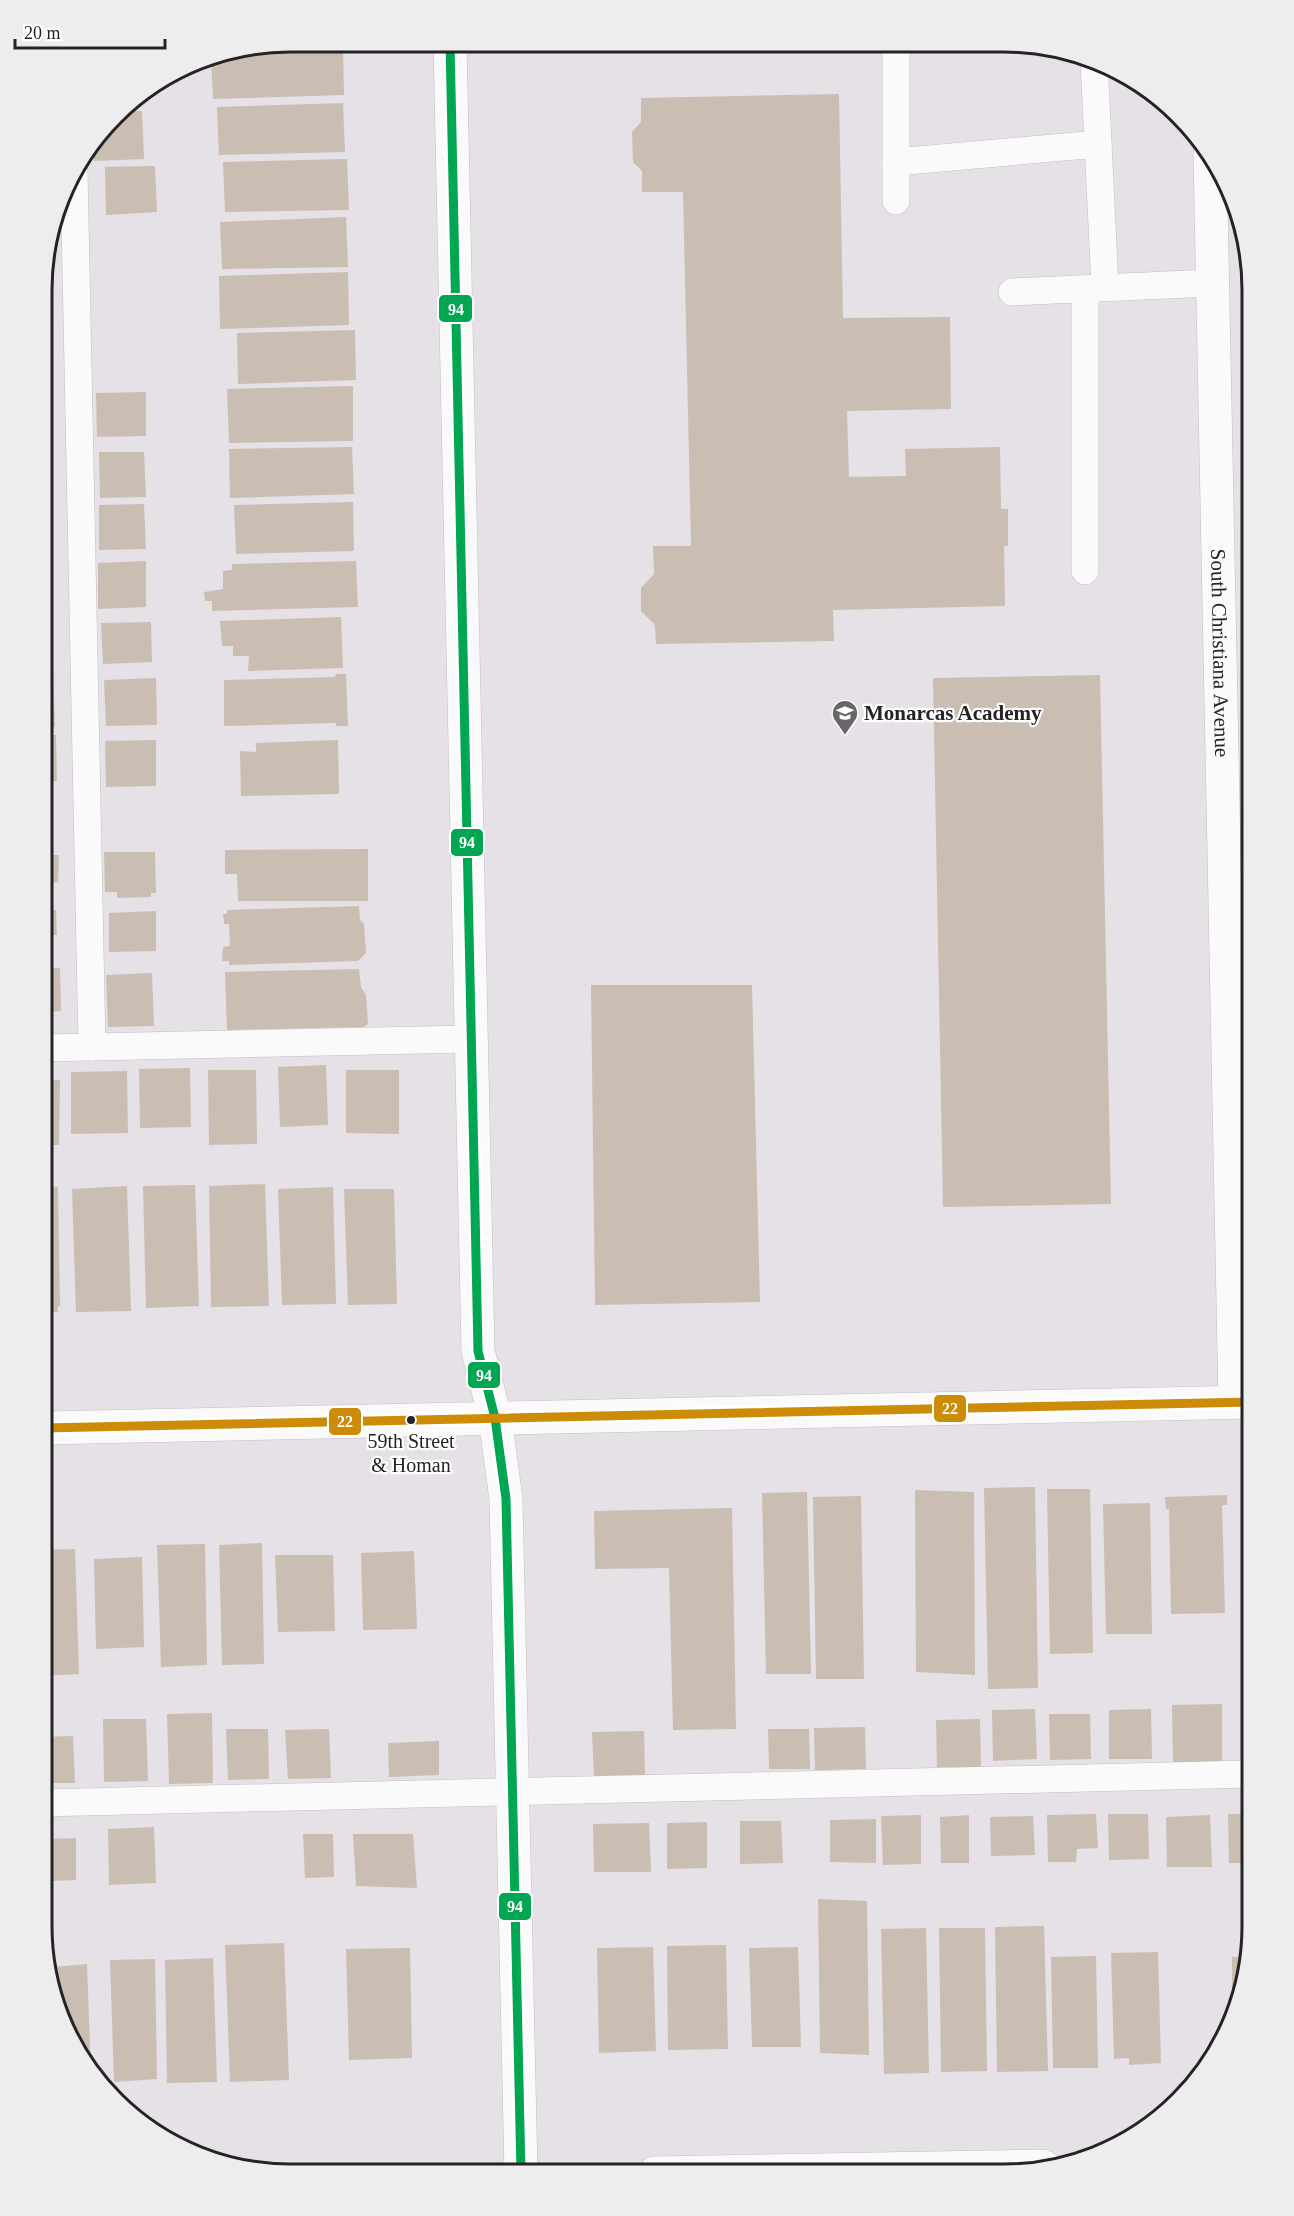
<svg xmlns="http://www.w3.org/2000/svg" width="1294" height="2216" viewBox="0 0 1294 2216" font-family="Georgia,serif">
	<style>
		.building { fill: #cabdb2 }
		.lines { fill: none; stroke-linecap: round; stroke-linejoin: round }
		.lane-casing { stroke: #c2bec3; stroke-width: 28 }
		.street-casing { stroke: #c2bec3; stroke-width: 34 }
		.secondary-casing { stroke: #c2bec3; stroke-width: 34 }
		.lane { stroke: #fbfafb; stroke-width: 27 }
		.street { stroke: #fbfafb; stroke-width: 33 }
		.secondary { stroke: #fbfafb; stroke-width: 33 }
		.bus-1-casing { stroke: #fff; stroke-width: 14 }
		.bus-2-casing { stroke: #fff; stroke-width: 14 }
		.bus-1 { stroke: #00a651; stroke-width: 9 }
		.bus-2 { stroke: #cd8c08; stroke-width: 9 }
		.bus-dot { fill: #262327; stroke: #fff; stroke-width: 2 }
		.labels { text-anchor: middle; stroke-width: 4.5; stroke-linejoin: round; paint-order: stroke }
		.bus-label { font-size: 20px; fill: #262327; stroke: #fff }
		.street-label { font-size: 21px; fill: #262327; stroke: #fff }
		.poi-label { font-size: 21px; font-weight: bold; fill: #262327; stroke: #fff; text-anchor: start }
		.rim { fill: none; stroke: #262327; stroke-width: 3 }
		.line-badge { stroke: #fff; stroke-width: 2 }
		.badge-label { font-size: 16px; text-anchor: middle; font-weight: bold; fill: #fff }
	</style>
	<rect width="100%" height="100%" fill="#e6e1e7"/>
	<!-- building -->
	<g class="building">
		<polygon points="343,46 344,95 213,99 211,58 257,49"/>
		<polygon points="839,94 843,318 950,317 951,409 847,411 849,477 906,476 905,449 1000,447 1001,509 1008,509 1008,546 1004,546 1005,606 833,610 834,641 656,644 655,625 641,611 641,588 654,574 653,546 691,546 683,192 642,192 642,171 633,162 632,132 641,122 641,98"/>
		<polygon points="343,103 345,152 219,155 217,107"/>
		<polygon points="121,111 142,111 144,159 94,161 94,146"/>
		<polygon points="347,159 349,210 225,212 223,162"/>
		<polygon points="155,166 157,212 106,215 105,167"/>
		<polygon points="346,217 348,267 222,269 220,222"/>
		<polygon points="348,272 349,325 220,329 219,276"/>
		<polygon points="47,277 48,323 44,323 44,278"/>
		<polygon points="355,330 356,380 238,384 237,333"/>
		<polygon points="353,386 353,441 229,443 227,389"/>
		<polygon points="146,392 146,436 97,437 96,393"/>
		<polygon points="44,398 47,398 48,442 44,442"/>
		<polygon points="44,447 49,447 50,493 44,493"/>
		<polygon points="352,447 354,494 230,498 229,449"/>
		<polygon points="99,452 144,452 146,497 100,498"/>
		<polygon points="353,502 354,551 236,554 234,505"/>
		<polygon points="144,504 146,549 99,550 99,505"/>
		<polygon points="44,506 48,506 50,551 44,552"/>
		<polygon points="146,561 146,607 98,609 98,563"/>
		<polygon points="356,561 358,607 212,611 212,601 205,601 204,592 223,589 223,571 232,570 232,564"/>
		<polygon points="51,566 53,610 44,610 44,567"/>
		<polygon points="341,617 343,668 248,671 249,656 233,656 233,646 222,646 220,621"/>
		<polygon points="151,622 152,662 103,664 101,623"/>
		<polygon points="44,629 51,629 52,661 44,662"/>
		<polygon points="336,674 346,674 348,726 336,726 336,723 224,726 224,680 335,677"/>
		<polygon points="1100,675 1111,1204 943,1207 933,678"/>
		<polygon points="53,676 55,727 43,728 44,677"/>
		<polygon points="156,678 157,725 106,726 104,680"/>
		<polygon points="43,735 56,735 57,781 43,781"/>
		<polygon points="156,740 156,786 106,787 105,741"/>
		<polygon points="338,740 339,794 241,796 240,751 256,752 256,743"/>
		<polygon points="43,794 51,794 53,842 43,842"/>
		<polygon points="368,849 368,901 238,901 237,874 225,874 225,850"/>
		<polygon points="104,852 155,852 156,893 151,893 151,897 117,898 117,892 105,892"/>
		<polygon points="43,855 59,855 58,882 43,883"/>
		<polygon points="359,906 360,920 364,924 366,953 358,961 229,965 229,961 222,961 223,947 230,946 229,924 224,924 223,914 227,914 227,910"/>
		<polygon points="43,910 56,910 57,935 43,935"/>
		<polygon points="156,911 156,951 109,952 109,913"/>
		<polygon points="43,968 60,968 61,1011 43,1012"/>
		<polygon points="359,969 361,987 366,995 368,1024 363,1027 227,1030 225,972"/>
		<polygon points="152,973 154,1026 108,1027 106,975"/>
		<polygon points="591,985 752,985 760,1302 595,1305"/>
		<polygon points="326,1065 328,1125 280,1127 278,1067"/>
		<polygon points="190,1068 191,1127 140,1128 139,1069"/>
		<polygon points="208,1070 256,1070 257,1144 209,1145"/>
		<polygon points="346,1070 399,1070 399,1134 346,1133"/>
		<polygon points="127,1071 128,1133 71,1134 71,1072"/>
		<polygon points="43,1080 60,1080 59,1145 43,1145"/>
		<polygon points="265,1184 269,1306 211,1307 209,1186"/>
		<polygon points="195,1185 199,1306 146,1308 143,1186"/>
		<polygon points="127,1186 131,1311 76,1312 72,1189"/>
		<polygon points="58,1187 60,1306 58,1306 58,1312 43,1312 43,1188"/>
		<polygon points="333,1187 336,1304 282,1305 278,1189"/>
		<polygon points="344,1189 394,1189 397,1304 348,1305"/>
		<polygon points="1035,1487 1038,1688 988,1689 984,1488"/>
		<polygon points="1047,1489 1090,1489 1093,1653 1050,1654"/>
		<polygon points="915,1490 974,1492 975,1675 916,1672"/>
		<polygon points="807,1492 811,1674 766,1674 762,1493"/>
		<polygon points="1227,1495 1227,1505 1222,1505 1225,1613 1171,1614 1169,1509 1166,1509 1165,1497"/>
		<polygon points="861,1496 864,1679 816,1679 813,1497"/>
		<polygon points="1150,1503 1152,1634 1106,1634 1103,1504"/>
		<polygon points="732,1508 736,1729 673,1730 669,1568 595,1569 594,1511"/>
		<polygon points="262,1543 264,1664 222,1665 219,1545"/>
		<polygon points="205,1544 207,1665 161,1667 157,1545"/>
		<polygon points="75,1549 79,1674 42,1676 42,1550"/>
		<polygon points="414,1551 417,1629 363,1630 361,1553"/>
		<polygon points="275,1555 333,1555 335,1631 278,1632"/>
		<polygon points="142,1557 144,1647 96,1649 94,1559"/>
		<polygon points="1222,1704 1222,1764 1173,1764 1172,1705"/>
		<polygon points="1035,1709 1037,1759 993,1761 992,1710"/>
		<polygon points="1151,1709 1152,1759 1109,1759 1109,1710"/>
		<polygon points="212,1713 213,1783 169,1784 167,1714"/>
		<polygon points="1049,1714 1090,1714 1091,1759 1050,1760"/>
		<polygon points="103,1719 146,1719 148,1781 104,1782"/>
		<polygon points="980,1719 981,1767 937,1767 936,1720"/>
		<polygon points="865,1727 866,1769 815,1770 814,1728"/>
		<polygon points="226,1729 268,1729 269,1779 228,1780"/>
		<polygon points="329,1729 331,1778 288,1779 285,1730"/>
		<polygon points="768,1729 809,1729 810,1769 769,1769"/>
		<polygon points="644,1731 645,1775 594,1776 592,1732"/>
		<polygon points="73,1736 75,1783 42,1783 42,1737"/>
		<polygon points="439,1741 439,1775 389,1777 388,1743"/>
		<polygon points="1096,1814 1098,1848 1077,1849 1076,1862 1048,1862 1047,1815"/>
		<polygon points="1108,1814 1148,1814 1149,1859 1109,1860"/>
		<polygon points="1228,1814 1251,1814 1251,1863 1229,1863"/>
		<polygon points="921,1815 921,1864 883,1865 881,1816"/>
		<polygon points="969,1815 969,1863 941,1863 940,1817"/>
		<polygon points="1210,1815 1212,1867 1167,1867 1166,1817"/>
		<polygon points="1033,1816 1035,1855 991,1856 990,1817"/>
		<polygon points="876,1819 876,1863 830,1862 830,1820"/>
		<polygon points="740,1821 781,1821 783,1863 740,1864"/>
		<polygon points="707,1822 707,1868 667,1869 667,1823"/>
		<polygon points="649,1823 651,1872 594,1872 593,1824"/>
		<polygon points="154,1827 156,1883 109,1885 108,1829"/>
		<polygon points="303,1834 333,1834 334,1877 305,1878"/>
		<polygon points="353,1834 413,1834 417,1888 356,1886"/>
		<polygon points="76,1838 76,1880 53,1881 51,1839"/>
		<polygon points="818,1899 867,1901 869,2055 820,2053"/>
		<polygon points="1044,1926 1048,2071 997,2072 995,1927"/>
		<polygon points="926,1928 929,2073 884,2074 881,1929"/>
		<polygon points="939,1928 985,1928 987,2071 941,2072"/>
		<polygon points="284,1943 289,2080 230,2082 225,1945"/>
		<polygon points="726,1945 728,2049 668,2050 667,1946"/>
		<polygon points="653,1947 656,2051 599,2053 597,1948"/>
		<polygon points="798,1947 801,2047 752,2047 749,1948"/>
		<polygon points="410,1948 412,2058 349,2060 346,1949"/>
		<polygon points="1158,1952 1161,2063 1129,2065 1129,2058 1114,2059 1111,1953"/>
		<polygon points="1096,1956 1098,2068 1053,2068 1051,1957"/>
		<polygon points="1232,1957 1248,1957 1233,2020 1232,2020"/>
		<polygon points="213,1958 217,2082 167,2083 165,1960"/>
		<polygon points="155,1959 157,2079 114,2082 110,1960"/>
		<polygon points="87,1964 91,2072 61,2020 53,1982 53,1967"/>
	</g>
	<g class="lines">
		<!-- lane casing -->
		<g class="lane-casing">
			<g id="lane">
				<polyline points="896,44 896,201"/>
				<polyline points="1094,60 1105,287"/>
				<polyline points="896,162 1098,144"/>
				<polyline points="74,172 92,1047"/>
				<polyline points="1085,289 1085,571"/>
				<polyline points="1012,292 1212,283"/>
				<polyline points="43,1048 470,1039"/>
				<polyline points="1229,1062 1252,1062"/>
				<polyline points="42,1803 1251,1774"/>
			</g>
		</g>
		<!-- street casing -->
		<g class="street-casing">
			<g id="street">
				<polyline points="450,42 478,1351 495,1418 506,1499 521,2173"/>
				<path id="s1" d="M1210 155 1235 1402"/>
				<polyline points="655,2173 1043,2166"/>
			</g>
		</g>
		<!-- secondary casing -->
		<g class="secondary-casing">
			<polyline id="secondary" points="43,1428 1252,1402"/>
		</g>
		<!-- lane -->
		<use href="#lane" class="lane"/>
		<!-- street -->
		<use href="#street" class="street"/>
		<!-- secondary -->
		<use href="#secondary" class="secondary"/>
		<!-- bus-1 casing -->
		<g class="bus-1-casing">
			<polyline id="bus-1" points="450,42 478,1351 495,1418 506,1499 521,2173"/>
		</g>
		<!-- bus-2 casing -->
		<g class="bus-2-casing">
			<polyline id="bus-2" points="43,1428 1252,1402"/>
		</g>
		<!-- bus-1 -->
		<use href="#bus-1" class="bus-1"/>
		<!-- bus-2 -->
		<use href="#bus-2" class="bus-2"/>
	</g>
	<!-- icons -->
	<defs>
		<g id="school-pin" transform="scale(1.35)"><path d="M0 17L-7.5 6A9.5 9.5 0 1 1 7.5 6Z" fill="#69666a" stroke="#fff"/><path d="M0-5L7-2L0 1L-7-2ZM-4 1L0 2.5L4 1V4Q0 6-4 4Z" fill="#fff"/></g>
	</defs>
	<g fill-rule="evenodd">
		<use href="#school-pin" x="845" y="713"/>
	</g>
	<!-- markers -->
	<circle class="bus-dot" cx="411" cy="1420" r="5"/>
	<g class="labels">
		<!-- bus labels -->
		<g class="bus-label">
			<text x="411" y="1448">59th Street<tspan x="411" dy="24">&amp; Homan</tspan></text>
		</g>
		<!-- street labels -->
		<g class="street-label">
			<text dy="7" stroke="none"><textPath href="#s1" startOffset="498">South Christiana Avenue</textPath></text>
		</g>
		<!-- poi labels -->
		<g class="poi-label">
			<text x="864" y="720">Monarcas Academy</text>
		</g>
	</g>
	<!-- crop -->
	<path d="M0 0H1294V2216H0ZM290 52H1004A238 238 0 0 1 1242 290V1926A238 238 0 0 1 1004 2164H290A238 238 0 0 1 52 1926V290A238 238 0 0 1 290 52Z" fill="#eeedee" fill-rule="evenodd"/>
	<path class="rim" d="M290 52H1004A238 238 0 0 1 1242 290V1926A238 238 0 0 1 1004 2164H290A238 238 0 0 1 52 1926V290A238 238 0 0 1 290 52Z"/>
	<g class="line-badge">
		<rect x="438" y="294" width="35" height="29" rx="6" fill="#00a651"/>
		<rect x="450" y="828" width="34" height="29" rx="6" fill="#00a651"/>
		<rect x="467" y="1361" width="34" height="28" rx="6" fill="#00a651"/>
		<rect x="933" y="1394" width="34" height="29" rx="6" fill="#cd8c08"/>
		<rect x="328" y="1407" width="34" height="29" rx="6" fill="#cd8c08"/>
		<rect x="498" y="1892" width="34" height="29" rx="6" fill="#00a651"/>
	</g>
	<g class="badge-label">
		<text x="456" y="315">94</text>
		<text x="467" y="848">94</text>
		<text x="484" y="1381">94</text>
		<text x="950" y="1414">22</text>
		<text x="345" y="1427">22</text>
		<text x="515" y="1912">94</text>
	</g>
	<!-- scale -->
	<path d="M15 39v9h150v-9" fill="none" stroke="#262327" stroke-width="3"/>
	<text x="24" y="39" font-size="18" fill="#262327" stroke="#ffffff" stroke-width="4.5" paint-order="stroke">20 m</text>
</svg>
